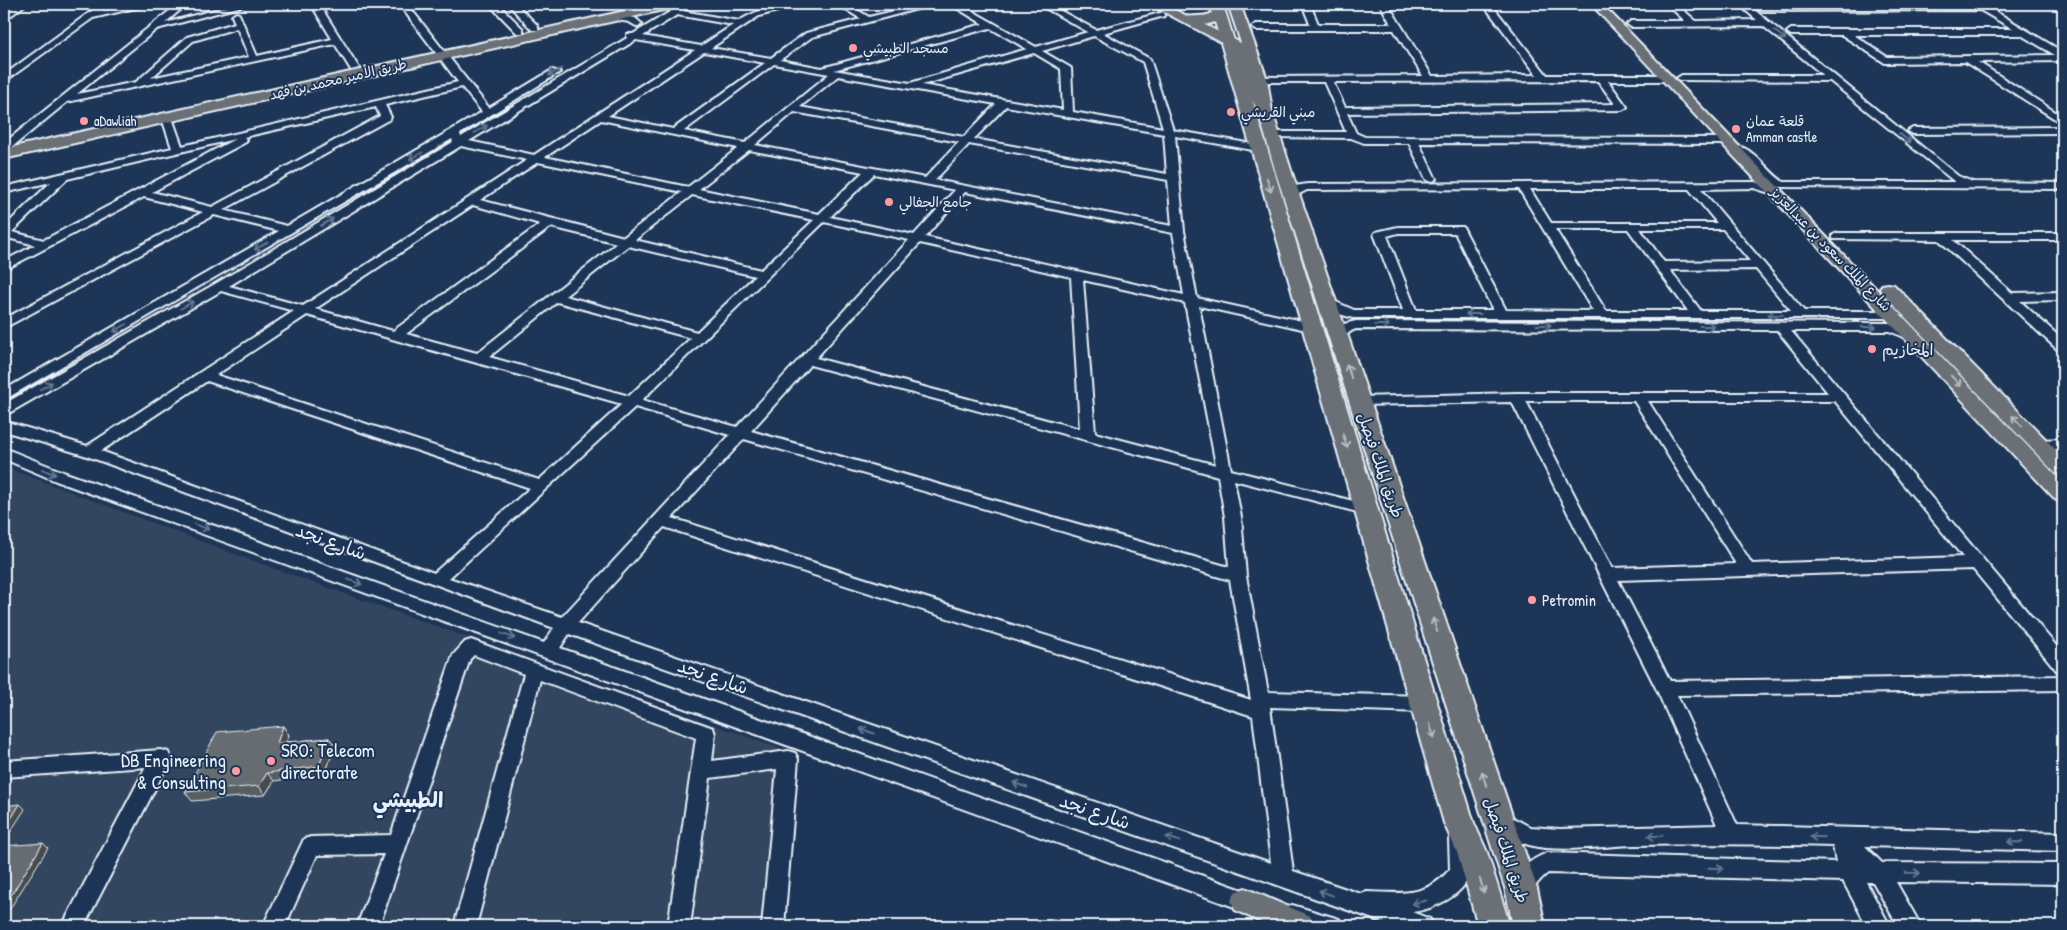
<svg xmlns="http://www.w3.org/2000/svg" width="2067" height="930" viewBox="0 0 2067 930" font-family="'Patrick Hand','Playpen Sans Arabic',sans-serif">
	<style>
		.built { fill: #33465f }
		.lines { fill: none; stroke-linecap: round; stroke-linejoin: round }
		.minor-casing { stroke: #e8f1f8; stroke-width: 4 }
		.major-casing { stroke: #e8f1f8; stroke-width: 4 }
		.highway-casing { stroke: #e8f1f8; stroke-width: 4 }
		.minor { fill: #1d3557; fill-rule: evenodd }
		.major { fill: #6a7074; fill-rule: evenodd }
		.highway { fill: #6a7074; fill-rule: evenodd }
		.wall { fill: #585d61; stroke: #e8f1f8 }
		.shaded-wall { fill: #474c4f; stroke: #e8f1f8 }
		.building { fill: #666c71; stroke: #e8f1f8 }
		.oneway { stroke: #64778f }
		.oneway2 { stroke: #b6bdc3 }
		.poi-dot { fill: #ff9aa2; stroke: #1d3557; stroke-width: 2 }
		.labels { text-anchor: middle; stroke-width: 4; stroke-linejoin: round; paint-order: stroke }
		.far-poi-label { font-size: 14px; fill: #e8f1f8; stroke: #1d3557; text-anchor: start }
		.far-street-label { font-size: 14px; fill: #e8f1f8; stroke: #1d3557 }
		.poi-label { font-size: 16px; fill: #e8f1f8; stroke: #1d3557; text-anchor: start }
		.street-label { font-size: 16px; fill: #e8f1f8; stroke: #1d3557 }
		.near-street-label { font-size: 19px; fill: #e8f1f8; stroke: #1d3557 }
		.near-poi-label { font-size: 19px; fill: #e8f1f8; stroke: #1d3557; text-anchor: start }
		.near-neighbourhood-label { font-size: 21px; font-weight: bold; fill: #e8f1f8; stroke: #1d3557 }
	</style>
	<rect width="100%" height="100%" fill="#1d3557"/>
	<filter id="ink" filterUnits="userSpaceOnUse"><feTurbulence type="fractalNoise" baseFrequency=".02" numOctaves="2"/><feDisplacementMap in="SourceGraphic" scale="10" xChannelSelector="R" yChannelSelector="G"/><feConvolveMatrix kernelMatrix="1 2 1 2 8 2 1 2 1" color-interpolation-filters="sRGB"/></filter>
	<g filter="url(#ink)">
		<!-- built -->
		<polygon class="built" points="4,467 264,565 798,755 786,926 4,926"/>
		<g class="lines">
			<!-- minor casing -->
			<g class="minor-casing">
				<g id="minor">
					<polygon points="17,4 26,4 4,21 4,14"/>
					<polygon points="101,4 110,4 103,11 137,4 152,4 93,18 4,82 4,75"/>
					<path d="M178 4H187L165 23 237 4H250L157 29 77 94 136 82 187 37 235 23 232 16 236 13 239 14 257 56 332 39 311 4H319L359 68 351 70 335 44 67 102 11 148H4V143ZM237 28 249 57 151 78 193 41Z"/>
					<path d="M399 4H407L489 108 552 70 560 72 460 134 461 137 627 38V34H633L683 4H693L683 11 739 21C758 9 780 4 803 4L759 16 711 48 771 58 806 33 861 19 837 4H847L869 17 923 4H936L812 37 780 60 822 68 983 24 950 4H960L1036 47 1088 32 1038 4H1048L1096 30 1164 12V16L1103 33 1150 59 1173 130 1258 145 1263 148 1258 151 1175 136 1184 231 1197 298 1311 323 1318 327 1311 331 1199 306 1231 470 1365 504 1371 505 1373 509 1371 513 1365 514 1234 480 1241 517 1246 576 1268 692 1424 696 1431 699 1433 704 1431 709 1424 712 1270 707 1293 871 1361 894 1367 892C1400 893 1427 898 1450 869L1449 840 1452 833 1459 831 1466 833C1470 841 1469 848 1470 856 1470 861 1471 867 1470 872 1466 895 1432 910 1412 912L1430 919 1433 926H1393L569 634 560 648 1251 893 1259 896 1262 903 1259 910 1251 913 56 481 4 459V448L66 473 544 643 554 628 84 455 4 431V421L87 446 294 311 221 291 9 413 4 414V404L215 284 453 142 452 139 4 400V390L279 231 214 215 4 328V319L203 212 144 197 4 270V261L35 245 4 237V227L51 182 4 193V187L172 148 162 118 167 115 172 118 182 146 458 82ZM677 15 733 25 701 46 643 36ZM990 28 1027 49 910 83 834 70ZM1094 36 1143 62 1163 128 1073 112 1071 68 1042 51ZM636 40 695 50 534 155 469 141ZM704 52 765 63 673 129 608 116ZM1034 53 1061 69 1063 110 922 85ZM774 64 829 74 745 143 684 131ZM838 76 996 104 964 137 800 107ZM462 87 482 112 287 226 223 210 390 119 391 117 385 105ZM1006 106 1164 134 1167 174 974 139ZM376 107 380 116 212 207 152 192 246 142 247 140 244 137ZM794 112 959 142 925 178 755 145ZM601 120 738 148 688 187 545 157ZM235 139 44 240 12 232 67 179ZM969 144 1168 180 1172 226 935 180ZM461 146 527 160 303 306 229 286ZM749 150 863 172 819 214 699 189ZM538 162 682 192 624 237 480 200ZM874 174 955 190 914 235 830 217ZM965 192 1173 233 1184 295 925 237ZM692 195 814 220 761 270 635 240ZM473 205 540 224 393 331 315 309ZM824 222 909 240 737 427 642 400ZM551 227 617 243 477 353 406 334ZM920 243 1071 277 1080 429 816 358ZM628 246 755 276 697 332 565 296ZM1083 280 1185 303 1216 465 1095 433ZM557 302 691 338 629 396 489 357ZM307 315 622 404 539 480 216 375ZM810 365 1218 476 1225 517 1229 567 751 431ZM207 381 530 488 434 573 101 451ZM635 407 730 435 562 617 449 578ZM744 439 1230 580 1251 700 672 518ZM664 527 1253 716 1271 863 578 623Z"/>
					<polygon points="489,4 498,4 523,29 523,33 517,33"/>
					<polygon points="508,4 516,4 538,26 538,30 532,30"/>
					<path d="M1302 4H1310L1318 24H1391L1380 4H1388L1432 76 1537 75 1483 4H1491L1547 75H1668L1673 78 1668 81H1608L1627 107 1622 110 1347 113 1356 133 1365 137 1729 138 1734 141 1729 144 1419 143 1436 179 1431 182 1426 179 1409 143H1364L1351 138 1269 137 1268 135 1273 132H1346L1324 82H1260L1255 79 1257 77 1423 76 1394 30H1256L1252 27 1256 24H1310ZM1598 81 1615 104 1345 107 1333 82Z"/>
					<path d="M1667 4H1676L1696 21 1757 20 1738 4H1747L1958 176 1973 182 2063 183V189L1778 187 1770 183 1750 162 1732 150V146C1750 142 1769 174 1784 182H1955L1830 81 1679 80 1677 78 1682 75H1823L1763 26 1631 27 1627 24 1631 21H1685Z"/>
					<path d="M1983 4 2063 52V61L1978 62 2063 117V124L1965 62 1885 63 1842 35H1791L1787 32 1791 29H2013L1980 10 1762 11 1758 8 1762 5ZM1854 35H2021L2055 55 1887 57Z"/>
					<polygon points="615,14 635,18 642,24 638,27 629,22 612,19 612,15"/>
					<polygon points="2063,127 2063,133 1913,134 1908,131 1913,128"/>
					<path d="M1755 182 1782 192 1776 195 1754 188 1701 189 1804 311H1894L1899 312 1900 315 1899 318H1353L1332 312 1321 302 1327 298 1354 310H1403L1374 234 1376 232 1398 227H1463L1506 310 1593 311 1519 189 1307 190 1291 198 1285 195 1295 186 1307 184ZM1530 189H1689L1717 223H1551ZM1555 229H1628L1688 311H1606ZM1640 229H1723L1750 261 1664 262ZM1398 233H1455L1493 310H1416L1387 236ZM1756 269 1791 311H1701L1670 270Z"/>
					<polygon points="1837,233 2063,233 2063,240 1953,240 2012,293 2063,292 2063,300 2020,301 2063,340 2063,351 2058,350 1939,240 1833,239 1833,235"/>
					<path d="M1356 321 1889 323C1900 326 1911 327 1919 336L1912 340 1889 331H1791L2063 654V673L2057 671 1973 569 1618 580 1670 681 2063 676V690L1677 695 1737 825 2063 833V851L1865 846 1882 863 2063 864V884L1896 882 1921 926H1898L1873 882H1866L1890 926H1867L1843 881 1548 873C1537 880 1533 893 1521 898L1514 895 1510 888C1518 870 1529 860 1547 853L1836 862 1833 846C1767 844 1701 844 1635 845 1603 846 1559 853 1529 845 1515 841 1498 834 1492 821L1495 815 1502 812 1530 827 1560 829 1717 825 1656 688 1512 402 1359 405 1352 401 1359 397 1517 393H1828L1777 330 1356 329C1348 331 1346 338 1338 340L1331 336 1340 325ZM1526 401H1634L1736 564 1612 568ZM1648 401H1835L1963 557 1752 564Z"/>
					<polygon points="2063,439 2063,449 2040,450 2033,445 2040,440"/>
					<polygon points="471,640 713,728 715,734 712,761 788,751 795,753 798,759 784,926 762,926 777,769 710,778 690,926 668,926 696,738 540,680 476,926 454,926 524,674 474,655 470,659 379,926 357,926 384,854 317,855 285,926 263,926 304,839 311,837 391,835 453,655 465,642"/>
					<polygon points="161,750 168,752 171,758 84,926 62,926 146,767 4,777 4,761"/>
					<polygon points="1292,905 1339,919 1342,926 1295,926 1284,922 1281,915 1284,908"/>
				</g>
			</g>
			<!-- major casing -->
			<g class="major-casing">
				<g id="major">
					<path d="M1149 4H1163L1243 44 1262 95 1272 111 1270 114 1265 115C1251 111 1239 63 1234 49Z"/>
					<polygon points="1591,4 1602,4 2063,483 2063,502 2056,500"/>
					<polygon points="1888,284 1894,285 2063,457 2063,476 2056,474 1882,293 1880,289 1882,285"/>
					<polygon points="1245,888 1310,916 1314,926 1269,926 1235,910 1231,901 1235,892"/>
				</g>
			</g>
			<!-- highway casing -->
			<g class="highway-casing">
				<g id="highway">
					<polygon points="656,4 678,4 672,8 4,159 4,149"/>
					<path d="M1210 4H1222L1226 14 1474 823 1487 852 1510 926H1478L1457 852 1444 823 1215 22C1206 26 1188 27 1182 20 1189 13 1202 19 1212 13Z"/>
					<polygon points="1228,4 1240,4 1267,79 1272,111 1292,173 1537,888 1545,926 1513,926 1505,888 1276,173 1258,111 1253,79"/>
				</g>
			</g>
			<!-- minor -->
			<use href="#minor" class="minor"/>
			<!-- major -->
			<use href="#major" class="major"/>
			<!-- highway -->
			<use href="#highway" class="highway"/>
		</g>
		<!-- wall -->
		<polygon class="wall" points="283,726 289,735 287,742 329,738 335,746 325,774 274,781 265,795 192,801 185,792"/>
		<!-- shaded-wall -->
		<g class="shaded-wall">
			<polygon points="283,726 289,735 283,751 277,743"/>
			<polygon points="329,738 335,746 325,774 319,766"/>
			<polygon points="267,773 274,781 265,795 259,786"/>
			<polygon points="20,804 25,809 4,842 4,830"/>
			<polygon points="43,843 48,848 4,918 4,907"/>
		</g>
		<!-- building -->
		<g class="building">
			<polygon points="283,726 277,743 329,738 319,766 267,773 259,786 185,792 217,732"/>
			<polygon points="20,804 4,830 4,806"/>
			<polygon points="43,843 4,907 4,846"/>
		</g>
		<!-- one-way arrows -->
		<defs><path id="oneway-shaft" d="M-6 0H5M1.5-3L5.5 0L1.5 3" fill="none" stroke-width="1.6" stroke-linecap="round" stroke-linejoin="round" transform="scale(1.25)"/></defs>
		<g class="oneway">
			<use href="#oneway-shaft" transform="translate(1780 35) rotate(39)"/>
			<use href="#oneway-shaft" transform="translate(555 72) rotate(150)"/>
			<use href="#oneway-shaft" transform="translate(481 129) rotate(-31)"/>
			<use href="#oneway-shaft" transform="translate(1905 138) rotate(39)"/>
			<use href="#oneway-shaft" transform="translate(416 156) rotate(150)"/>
			<use href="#oneway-shaft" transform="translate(327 222) rotate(-31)"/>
			<use href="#oneway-shaft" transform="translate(261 246) rotate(150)"/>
			<use href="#oneway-shaft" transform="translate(187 305) rotate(-30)"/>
			<use href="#oneway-shaft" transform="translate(1473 314) rotate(180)"/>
			<use href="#oneway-shaft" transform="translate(1775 315) rotate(-180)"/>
			<use href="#oneway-shaft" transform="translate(1382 325)"/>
			<use href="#oneway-shaft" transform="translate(1544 325)"/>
			<use href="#oneway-shaft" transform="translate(1707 326)"/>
			<use href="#oneway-shaft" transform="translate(1869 327)"/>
			<use href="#oneway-shaft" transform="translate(120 328) rotate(150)"/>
			<use href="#oneway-shaft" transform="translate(46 386) rotate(-30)"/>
			<use href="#oneway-shaft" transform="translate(49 472) rotate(22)"/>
			<use href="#oneway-shaft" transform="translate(202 527) rotate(20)"/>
			<use href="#oneway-shaft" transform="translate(355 582) rotate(20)"/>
			<use href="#oneway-shaft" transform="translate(508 636) rotate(20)"/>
			<use href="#oneway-shaft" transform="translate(867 731) rotate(-161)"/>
			<use href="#oneway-shaft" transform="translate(1020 785) rotate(-161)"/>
			<use href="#oneway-shaft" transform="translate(1655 836) rotate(179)"/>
			<use href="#oneway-shaft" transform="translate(1817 837) rotate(-178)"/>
			<use href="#oneway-shaft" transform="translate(1173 839) rotate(-161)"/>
			<use href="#oneway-shaft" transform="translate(2015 842) rotate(-179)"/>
			<use href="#oneway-shaft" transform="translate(1716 868) rotate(2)"/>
			<use href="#oneway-shaft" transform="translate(1913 873) rotate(1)"/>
			<use href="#oneway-shaft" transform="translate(1326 893) rotate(-160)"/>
			<use href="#oneway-shaft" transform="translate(1419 902) rotate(168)"/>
		</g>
		<g class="oneway2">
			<use href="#oneway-shaft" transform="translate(1269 185) rotate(73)"/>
			<use href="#oneway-shaft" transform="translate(1349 371) rotate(-108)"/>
			<use href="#oneway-shaft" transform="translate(1956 381) rotate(47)"/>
			<use href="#oneway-shaft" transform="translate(2017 421) rotate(-134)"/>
			<use href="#oneway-shaft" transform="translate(1345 441) rotate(73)"/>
			<use href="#oneway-shaft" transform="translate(1435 625) rotate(-108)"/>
			<use href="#oneway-shaft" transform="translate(1432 731) rotate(73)"/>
			<use href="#oneway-shaft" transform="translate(1484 779) rotate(-108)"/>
			<use href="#oneway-shaft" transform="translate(1482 886) rotate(73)"/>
		</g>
	</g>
	<!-- markers -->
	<g class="poi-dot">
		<circle cx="853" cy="48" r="5"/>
		<circle cx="1231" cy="112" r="5"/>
		<circle cx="84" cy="121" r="5"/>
		<circle cx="1736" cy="129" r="5"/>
		<circle cx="889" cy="202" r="5"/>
		<circle cx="1872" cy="349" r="5"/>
		<circle cx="1532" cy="600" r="5"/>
		<circle cx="271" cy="761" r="5"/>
		<circle cx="236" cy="771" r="5"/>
	</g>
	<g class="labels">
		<!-- far-poi labels -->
		<g class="far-poi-label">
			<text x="863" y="53">مسجد الطبيشي</text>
			<text x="1241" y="117">مبني القريشي</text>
			<text x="94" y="126">aDawliah</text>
			<text x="1746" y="126">قلعة عمان<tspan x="1746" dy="16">Amman castle</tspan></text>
			<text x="899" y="207">جامع الجفالي</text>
		</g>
		<!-- far-street labels -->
		<g class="far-street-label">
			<text transform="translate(338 79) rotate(-13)" y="5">طريق الأمير محمد بن فهد</text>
			<text transform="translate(1831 249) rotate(46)" y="5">شارع الملك سعود بن عبدالعزيز</text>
		</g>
		<!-- poi labels -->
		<g class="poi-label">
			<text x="1882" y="355">المخازيم</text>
			<text x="1542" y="606">Petromin</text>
		</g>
		<!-- street labels -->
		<g class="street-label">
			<text transform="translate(1381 465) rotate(71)" y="6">طريق الملك فيصل</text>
			<text transform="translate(1507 850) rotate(72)" y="6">طريق الملك فيصل</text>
		</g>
		<!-- near-street labels -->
		<g class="near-street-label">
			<text transform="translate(331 541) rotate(20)" y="7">شارع نجد</text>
			<text transform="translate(713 676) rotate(19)" y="7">شارع نجد</text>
			<text transform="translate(1095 811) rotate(19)" y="7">شارع نجد</text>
		</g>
		<!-- near-poi labels -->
		<g class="near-poi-label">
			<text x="281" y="757">SRO: Telecom<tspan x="281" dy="22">directorate</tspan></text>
			<text x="226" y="767" text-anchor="end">DB Engineering<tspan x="226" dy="22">&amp; Consulting</tspan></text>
		</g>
		<!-- near-neighbourhood labels -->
		<g class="near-neighbourhood-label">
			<text x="408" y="807">الطبيشي</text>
		</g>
	</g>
	<!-- margin -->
	<rect width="2067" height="930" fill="none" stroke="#1d3557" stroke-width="20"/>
	<rect x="10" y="10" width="2047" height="910" fill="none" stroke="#e8f1f8" stroke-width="2" filter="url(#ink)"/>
</svg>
